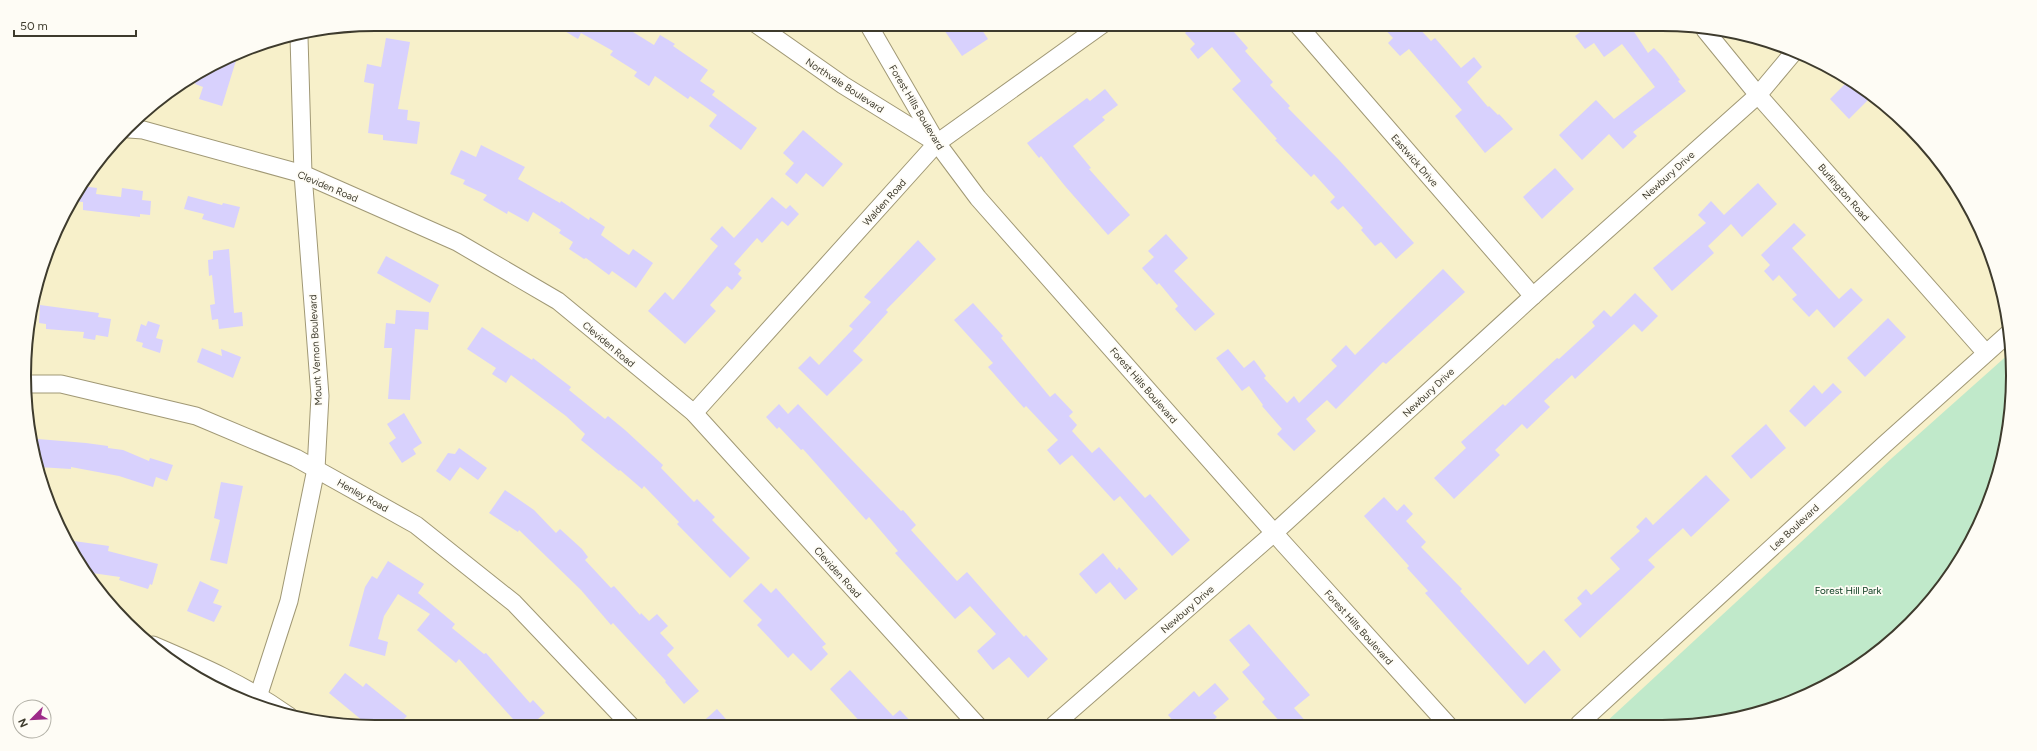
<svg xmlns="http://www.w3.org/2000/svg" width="2037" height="751" viewBox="0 0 2037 751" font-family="Figtree,sans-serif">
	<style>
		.green { fill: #c0e9ca }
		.building { fill: #d8d1fd }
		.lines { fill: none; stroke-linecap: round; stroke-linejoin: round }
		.minor-casing { stroke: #a09875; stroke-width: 19 }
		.minor { stroke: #fff; stroke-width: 17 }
		.labels { text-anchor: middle; stroke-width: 3.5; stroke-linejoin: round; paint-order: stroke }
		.street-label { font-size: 10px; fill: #3e3b2d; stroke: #fefcf5 }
		.park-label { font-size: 10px; fill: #023518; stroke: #fefcf5 }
		.rim { fill: none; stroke: #3e3b2d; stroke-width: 2 }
	</style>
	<rect width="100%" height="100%" fill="#f7f0ca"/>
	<!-- green -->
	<polygon class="green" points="2011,352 2012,399 2001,467 1966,551 1893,640 1817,691 1708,724 1604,724 1892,458"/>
	<!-- building -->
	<g class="building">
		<polygon points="553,24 620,24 654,45 660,35 675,44 673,46 708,70 700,81 715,91 712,95 757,128 741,150 709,126 717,115 690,96 688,99 655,76 649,86 634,76 637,72 610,55 613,51 581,33 578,39"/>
		<polygon points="940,24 978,24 988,39 962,56"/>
		<polygon points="1195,24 1227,24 1248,48 1245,51 1273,82 1270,85 1290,106 1288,108 1339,160 1414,243 1396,259 1381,242 1375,246 1361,230 1363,228 1343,206 1338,210 1330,202 1335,197 1314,174 1311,177 1275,140 1277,139 1232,89 1241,81 1212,47 1198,59 1190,49 1195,44 1185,33"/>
		<polygon points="1380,24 1415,24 1431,41 1435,38 1461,68 1474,57 1482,67 1467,82 1488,107 1489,106 1498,115 1499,114 1513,129 1485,153 1455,116 1462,110 1409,49 1400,56 1388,43 1393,38"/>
		<polygon points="1579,24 1629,24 1648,53 1654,48 1662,56 1680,80 1678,81 1686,91 1633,132 1637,136 1623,149 1609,134 1582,160 1559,135 1596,100 1614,119 1655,87 1622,44 1604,57 1594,43 1585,49 1575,36 1583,30"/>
		<polygon points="386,38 410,42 398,109 408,110 407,120 420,122 417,144 383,140 383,135 368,133 374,84 364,82 367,64 381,67"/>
		<polygon points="238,54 222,106 199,99 203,87 195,84 199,72 206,74 209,67"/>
		<polygon points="1849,80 1873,95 1849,119 1830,99"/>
		<polygon points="1105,89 1118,105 1102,117 1105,120 1073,146 1091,168 1089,169 1130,215 1108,235 1065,186 1041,156 1039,158 1027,143 1087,98 1090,101"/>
		<polygon points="803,130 843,164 823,187 806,173 797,184 785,174 794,163 783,153"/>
		<polygon points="481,145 525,167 518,179 560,203 561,201 589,220 590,217 605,227 601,235 623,251 629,255 633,249 653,263 636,288 612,271 609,275 586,258 584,259 569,249 573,242 559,233 561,230 533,212 528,222 508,211 507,214 483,200 487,195 463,184 465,180 450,174 461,150 476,157"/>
		<polygon points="1555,168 1574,189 1542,219 1523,197"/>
		<polygon points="1758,183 1777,204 1742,237 1731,224 1708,246 1714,253 1672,291 1653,268 1706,223 1698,215 1711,201 1724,215"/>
		<polygon points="82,186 97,188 96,194 121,197 122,188 143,191 142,200 151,201 150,215 140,214 140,217 83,210 83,202 71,201"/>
		<polygon points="188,196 222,205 223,203 240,207 234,228 202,219 204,214 184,209"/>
		<polygon points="772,197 786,209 790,205 799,214 788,226 782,221 762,243 757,238 734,264 741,270 738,274 742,278 732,290 727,286 710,305 716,311 685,344 648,311 665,292 673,300 718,246 710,239 722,226 734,238"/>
		<polygon points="1794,223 1806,235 1792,248 1839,299 1851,288 1863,300 1834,328 1817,309 1809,317 1792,299 1797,295 1779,275 1773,281 1764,271 1770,265 1761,255"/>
		<polygon points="1166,234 1188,258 1174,271 1215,314 1195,331 1175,309 1178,306 1159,283 1157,285 1142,268 1154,257 1148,251"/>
		<polygon points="918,240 936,259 886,310 888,312 853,351 863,360 827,396 798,368 810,356 819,365 853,329 849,326 871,302 864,297"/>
		<polygon points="229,249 234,313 242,312 243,326 219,329 218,319 212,320 210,305 215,304 212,275 209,276 208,260 213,259 213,251"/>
		<polygon points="386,256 439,285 430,303 377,273"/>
		<polygon points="1443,269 1465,292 1386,364 1383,362 1336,409 1327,400 1306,419 1316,431 1294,451 1277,434 1282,429 1262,406 1263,405 1249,386 1242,391 1216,358 1228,349 1244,368 1254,360 1266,376 1264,378 1287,403 1294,396 1299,403 1337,366 1331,360 1346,345 1355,355"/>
		<polygon points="1635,293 1658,316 1642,332 1634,324 1575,379 1572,375 1544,401 1550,407 1527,429 1522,424 1495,450 1500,455 1454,499 1434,478 1466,448 1461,442 1503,404 1505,406 1557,358 1559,359 1595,326 1592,322 1604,310 1611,317"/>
		<polygon points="973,303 1003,336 1001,338 1050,397 1055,393 1073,412 1069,416 1077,425 1072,431 1092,453 1099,447 1145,498 1150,494 1190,540 1172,556 1120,496 1114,501 1072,455 1060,465 1047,450 1058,440 1026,406 1024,408 988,367 993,363 954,320"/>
		<polygon points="40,305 99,313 98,317 111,319 108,337 96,335 95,340 83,338 84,332 46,329 46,324 39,323"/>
		<polygon points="396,310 429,312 428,330 415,329 410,400 388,399 392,348 384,348 386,323 395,324"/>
		<polygon points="1888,318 1906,337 1865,377 1847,358"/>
		<polygon points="148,321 160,325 156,338 163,340 160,353 142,347 143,343 136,341 141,324 146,326"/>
		<polygon points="482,327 532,360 533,358 571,387 569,390 605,419 608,416 625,430 663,465 661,468 694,502 697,499 715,517 712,520 750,558 730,578 677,524 679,522 644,486 642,489 620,470 619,471 581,440 585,434 566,416 511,375 506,383 492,374 496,368 467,349"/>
		<polygon points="202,348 222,356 221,349 241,357 233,378 197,362"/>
		<polygon points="1833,383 1842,392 1805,427 1789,411 1814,385 1822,394"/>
		<polygon points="779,404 788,414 798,404 901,511 903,510 916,525 911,530 957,581 967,572 1024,637 1026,635 1048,659 1028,678 1009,657 993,670 977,651 996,634 970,606 955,619 895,553 898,551 869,517 866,520 803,449 801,450 779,427 777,429 766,417"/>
		<polygon points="404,413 422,443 413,449 416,454 402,463 389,443 396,438 387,424"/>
		<polygon points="1766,424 1786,448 1751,479 1731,456"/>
		<polygon points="38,439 86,443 108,446 108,448 123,450 149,461 150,458 173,465 167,481 156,477 153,487 119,476 71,467 71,469 38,467"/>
		<polygon points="459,448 487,468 478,480 460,467 450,481 436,471 448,453 455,454"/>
		<polygon points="1706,475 1730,500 1691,537 1683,528 1648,560 1655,567 1580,638 1564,620 1582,604 1577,598 1586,589 1591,595 1620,569 1610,558 1640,531 1636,527 1646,517 1653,525"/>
		<polygon points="221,482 243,486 227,564 210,560 220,520 214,518"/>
		<polygon points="505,490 534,510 556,533 560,529 582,549 588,557 585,560 611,588 614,586 640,615 641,613 649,621 657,614 668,626 660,633 674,648 667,655 699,691 684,704 665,682 666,681 613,623 611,625 581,590 519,530 518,532 489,513"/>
		<polygon points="1384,497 1397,511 1404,504 1413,514 1406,521 1426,542 1421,547 1462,589 1460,591 1528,665 1544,650 1561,670 1525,704 1425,593 1428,591 1407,568 1409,566 1364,516"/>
		<polygon points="67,540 109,546 108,551 158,564 152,585 150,584 148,589 119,580 120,577 85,572"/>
		<polygon points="1103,553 1117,570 1119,567 1138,589 1125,600 1110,582 1096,594 1079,574"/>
		<polygon points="388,561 424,584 418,593 455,624 452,628 484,654 486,653 530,703 533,700 545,713 538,719 545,727 504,727 513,719 459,659 456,663 417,630 430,614 398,594 384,616 378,639 388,642 385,656 349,646 365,587 372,576 377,579"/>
		<polygon points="200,581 219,590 213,603 222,606 214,622 187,611"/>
		<polygon points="761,583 771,593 776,588 826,644 822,647 828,654 811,671 793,653 788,658 757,625 762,620 743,601"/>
		<polygon points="1249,624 1310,695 1294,708 1309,725 1283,725 1262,702 1265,699 1242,672 1250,665 1229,640"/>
		<polygon points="850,670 893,716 900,710 915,726 864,726 830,689"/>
		<polygon points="345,673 363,687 366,683 407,716 404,719 412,727 369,726 329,693"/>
		<polygon points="1215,683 1229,699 1213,713 1217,717 1208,725 1177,725 1168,715 1194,691 1199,697"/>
		<polygon points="717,709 732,726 698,726"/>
	</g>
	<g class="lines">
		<!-- minor casing -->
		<g class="minor-casing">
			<g id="minor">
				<polyline points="756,24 843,85 935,142"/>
				<polyline points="868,24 937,143 978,198 1284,544 1448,725"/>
				<polyline points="1297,24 1533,296"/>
				<polyline points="1705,30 1758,95 1986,353"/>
				<polyline points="129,129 143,130 303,174 457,242 558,301 694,413 978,726"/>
				<polyline points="29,384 61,384 196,416 296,458 416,525 514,603 631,726"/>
				<polyline points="694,413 937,143 1103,24"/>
				<path d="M153 645C202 666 244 684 289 716"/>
				<polyline points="254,703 259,694 289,601 316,469 320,396 303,174 299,37"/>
				<polyline points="1579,724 1885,444 2010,332"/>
				<polyline points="1054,725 1274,533 1533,296 1758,95 1794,52"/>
			</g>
		</g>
		<!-- minor -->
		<use href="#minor" class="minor"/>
	</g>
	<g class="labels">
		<!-- street labels -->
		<g class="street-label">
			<text transform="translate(845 85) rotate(33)" y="4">Northvale Boulevard</text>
			<text transform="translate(917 107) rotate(59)" y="4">Forest Hills Boulevard</text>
			<text transform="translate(1415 160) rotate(49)" y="4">Eastwick Drive</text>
			<text transform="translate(1668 175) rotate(-42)" y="4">Newbury Drive</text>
			<text transform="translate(328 186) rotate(23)" y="4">Cleviden Road</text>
			<text transform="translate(1844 192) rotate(49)" y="4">Burlington Road</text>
			<text transform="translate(884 202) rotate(-48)" y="4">Walden Road</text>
			<text transform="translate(609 344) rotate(40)" y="4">Cleviden Road</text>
			<text transform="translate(315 350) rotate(-93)" y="4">Mount Vernon Boulevard</text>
			<text transform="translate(1144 385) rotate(49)" y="4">Forest Hills Boulevard</text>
			<text transform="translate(1428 392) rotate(-43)" y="4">Newbury Drive</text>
			<text transform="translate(363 495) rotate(29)" y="4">Henley Road</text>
			<text transform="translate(1794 527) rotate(-43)" y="4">Lee Boulevard</text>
			<text transform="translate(838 572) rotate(48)" y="4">Cleviden Road</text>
			<text transform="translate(1187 609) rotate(-41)" y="4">Newbury Drive</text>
			<text transform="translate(1359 627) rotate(48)" y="4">Forest Hills Boulevard</text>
		</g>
		<!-- park labels -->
		<g class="park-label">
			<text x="1848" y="594">Forest Hill Park</text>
		</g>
	</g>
	<!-- crop -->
	<path d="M0 0H2037V751H0ZM375 31H1662A344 344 0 0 1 2006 375V376A344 344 0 0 1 1662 720H375A344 344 0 0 1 31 376V375A344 344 0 0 1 375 31Z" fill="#fefcf5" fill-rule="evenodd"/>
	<path class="rim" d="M375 31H1662A344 344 0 0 1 2006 375V376A344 344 0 0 1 1662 720H375A344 344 0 0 1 31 376V375A344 344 0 0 1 375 31Z"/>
	<!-- north arrow -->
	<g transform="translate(32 719) rotate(246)"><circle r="19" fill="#fefcf5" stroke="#b1afa5"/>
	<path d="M0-3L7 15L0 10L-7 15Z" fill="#9d2b88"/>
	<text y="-6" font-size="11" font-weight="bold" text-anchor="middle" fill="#3e3b2d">N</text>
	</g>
	<!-- scale -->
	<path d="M14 30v6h122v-6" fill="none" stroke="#3e3b2d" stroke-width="2"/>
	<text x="20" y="30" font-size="12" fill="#3e3b2d" stroke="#fefcf5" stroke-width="3" paint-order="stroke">50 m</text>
</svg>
